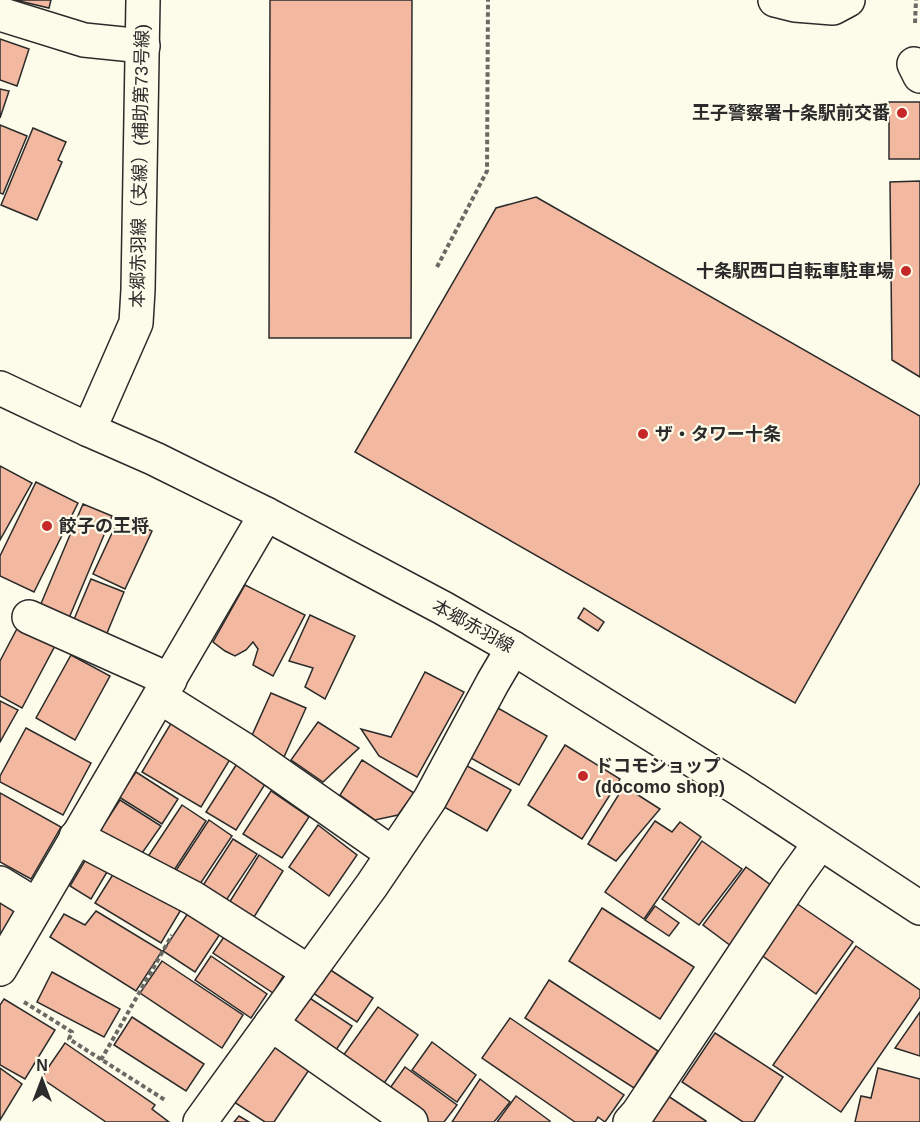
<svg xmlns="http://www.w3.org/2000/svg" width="920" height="1122" viewBox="0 0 920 1122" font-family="Arial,'Noto Sans JP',sans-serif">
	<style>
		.building { fill: #f2b8a0; stroke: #2b2b2b; stroke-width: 1.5 }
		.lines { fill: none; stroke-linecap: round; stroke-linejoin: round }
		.minor-casing { stroke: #2b2b2b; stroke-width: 36 }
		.major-casing { stroke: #2b2b2b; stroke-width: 36 }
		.path { stroke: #6a6964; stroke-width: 4; stroke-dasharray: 4.5 3; stroke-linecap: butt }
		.minor { stroke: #fdfbea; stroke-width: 33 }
		.major { stroke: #fdfbea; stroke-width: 33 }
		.poi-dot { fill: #c62828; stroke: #fdfbea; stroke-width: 2 }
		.labels { text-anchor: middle; stroke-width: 4.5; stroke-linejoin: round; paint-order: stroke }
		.poi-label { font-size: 18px; font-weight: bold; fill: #2b2b2b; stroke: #fdfbea; text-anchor: start }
		.street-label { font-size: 18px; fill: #2b2b2b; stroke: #fdfbea }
	</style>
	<rect width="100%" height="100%" fill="#fdfbea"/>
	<!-- building -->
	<g class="building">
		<polygon points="15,0 51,0 49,8"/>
		<polygon points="270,0 412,0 411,338 269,338"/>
		<polygon points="0,39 29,49 17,86 0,80"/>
		<polygon points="0,89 9,91 0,118"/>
		<rect x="889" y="102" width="31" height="57"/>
		<polygon points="0,125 27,136 3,194 0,193"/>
		<polygon points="33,128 66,142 58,160 62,162 37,220 1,205"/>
		<polygon points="920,181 920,377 892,360 890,182"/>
		<polygon points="536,197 920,416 920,483 795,703 355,452 496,208"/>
		<polygon points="0,466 32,483 0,540"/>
		<polygon points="36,482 78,503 34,592 0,576 0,556"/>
		<polygon points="83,504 112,516 69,618 40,606"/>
		<polygon points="120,516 152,531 125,589 93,574"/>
		<polygon points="91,579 124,592 105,638 72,624"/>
		<polygon points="245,585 305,615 273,676 253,665 258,649 253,642 246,650 235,656 225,651 213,642"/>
		<polygon points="584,608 604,622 598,631 578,618"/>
		<polygon points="310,615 355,636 325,699 305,687 313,668 289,661"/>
		<polygon points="20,623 57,642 22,708 0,696 0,661"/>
		<polygon points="71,655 110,676 75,740 36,718"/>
		<polygon points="425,672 464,692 417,777 379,756 361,729 391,737"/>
		<polygon points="271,693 306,708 284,757 249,742"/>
		<polygon points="0,701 18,710 0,742"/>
		<polygon points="489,703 547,736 519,785 462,753"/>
		<polygon points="173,720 232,756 201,807 142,772"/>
		<polygon points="318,722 359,748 323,782 291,760"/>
		<polygon points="26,728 91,763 63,815 0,782 0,776"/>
		<polygon points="565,745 620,779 582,839 528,805"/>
		<polygon points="362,760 414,793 398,815 375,820 340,795"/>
		<polygon points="238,762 267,781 236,830 206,812"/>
		<polygon points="460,762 511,790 487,831 437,803"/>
		<polygon points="136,772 178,799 162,824 119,797"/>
		<polygon points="624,786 660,809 616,861 588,844"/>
		<polygon points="271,791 309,817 282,858 243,834"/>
		<polygon points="0,793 61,827 31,879 0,862"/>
		<polygon points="120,800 161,826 140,856 99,832"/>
		<polygon points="182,805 206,821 171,875 147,858"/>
		<polygon points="209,820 232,836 196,890 173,875"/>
		<polygon points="655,821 672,832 680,822 701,837 644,919 605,892"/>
		<polygon points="318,825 357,855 329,896 289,867"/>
		<polygon points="233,839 257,854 223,905 200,890"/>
		<polygon points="702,841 742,869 699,925 662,899"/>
		<polygon points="89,854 110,867 91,899 70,886"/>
		<polygon points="259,855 283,871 254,917 229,903"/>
		<polygon points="746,867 775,888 731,946 703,925"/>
		<polygon points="117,868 182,908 161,943 95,903"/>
		<polygon points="0,893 19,904 0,936"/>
		<polygon points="793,901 853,942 816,994 754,950"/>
		<polygon points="194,904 226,925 195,972 163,951"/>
		<polygon points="655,906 679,923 669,936 645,920"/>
		<polygon points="602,908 694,967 660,1019 569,961"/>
		<polygon points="96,911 162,951 136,991 50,937 64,914 85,925"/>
		<polygon points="230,928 289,967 273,993 213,953"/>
		<polygon points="856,946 920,990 920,997 841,1112 773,1065"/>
		<polygon points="211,956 267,994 251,1018 195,980"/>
		<polygon points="162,961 243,1015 222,1048 140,993"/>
		<polygon points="323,965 373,998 357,1022 307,989"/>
		<polygon points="52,972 120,1009 104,1037 37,1002"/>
		<polygon points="549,980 658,1051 634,1088 525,1018"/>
		<polygon points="305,995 352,1026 332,1056 285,1024"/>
		<polygon points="4,999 55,1030 25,1079 0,1065 0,1005"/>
		<polygon points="378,1007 418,1035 380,1089 340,1060"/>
		<polygon points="920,1012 920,1056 895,1048"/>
		<polygon points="132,1017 204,1064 186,1091 114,1045"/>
		<polygon points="510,1018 624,1095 605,1122 598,1117 595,1122 575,1122 482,1058"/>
		<polygon points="715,1033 783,1077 754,1122 743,1122 682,1082"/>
		<polygon points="276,1040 313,1064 274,1122 265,1122 234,1102"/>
		<polygon points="432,1042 476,1075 457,1102 412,1070"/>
		<polygon points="65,1043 155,1105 152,1109 169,1122 106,1122 41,1078"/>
		<polygon points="405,1067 457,1105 444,1122 423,1122 385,1095"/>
		<polygon points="0,1068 22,1084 0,1120"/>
		<polygon points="878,1068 920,1079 920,1122 855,1122 861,1096 871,1098"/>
		<polygon points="480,1079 510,1102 494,1122 452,1122"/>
		<polygon points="665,1094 706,1121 706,1122 648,1122"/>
		<polygon points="516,1096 550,1121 549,1122 497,1122"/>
		<polygon points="239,1116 249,1122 234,1122"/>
	</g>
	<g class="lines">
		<!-- minor casing -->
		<g class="minor-casing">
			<g id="minor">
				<polyline points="775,0 795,5 833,8 848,0"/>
				<polyline points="0,14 84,40 143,46"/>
				<polyline points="914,64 920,76"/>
				<polyline points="29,617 170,680"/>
				<polyline points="160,697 243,749 393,854"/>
				<polyline points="76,837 193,898 309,972"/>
				<polyline points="0,883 36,905"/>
				<polyline points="0,969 266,514"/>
				<polyline points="271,1024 411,1122"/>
				<polyline points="200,1122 372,885 430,799 493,682 513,648"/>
				<polyline points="630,1122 638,1113 794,879 820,843"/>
			</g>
		</g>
		<!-- major casing -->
		<g class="major-casing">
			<g id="major">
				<polyline points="0,388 89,430 155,459 266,514 443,608 513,648 739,789 920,908"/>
				<polyline points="89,430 136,323 138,290 143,0"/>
			</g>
		</g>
		<!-- path -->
		<g class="path">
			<polyline points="915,23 916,0"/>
			<polyline points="437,267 487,171 488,0"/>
			<polyline points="24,1002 72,1032 69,1039 165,1100"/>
			<polyline points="101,1060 172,935"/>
		</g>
		<!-- minor -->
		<use href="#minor" class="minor"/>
		<!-- major -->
		<use href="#major" class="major"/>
	</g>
	<!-- markers -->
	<g class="poi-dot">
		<circle cx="902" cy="113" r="6"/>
		<circle cx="906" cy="271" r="6"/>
		<circle cx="643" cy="434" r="6"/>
		<circle cx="47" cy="526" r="6"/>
		<circle cx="583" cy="776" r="6"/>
	</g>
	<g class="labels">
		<!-- poi labels -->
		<g class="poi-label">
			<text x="890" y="119" text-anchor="end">王子警察署十条駅前交番</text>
			<text x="894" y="277" text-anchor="end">十条駅西口自転車駐車場</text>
			<text x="655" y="440">ザ・タワー十条</text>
			<text x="59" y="532">餃子の王将</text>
			<text x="595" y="772">ドコモショップ<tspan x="595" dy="21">(docomo shop)</tspan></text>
		</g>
		<!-- street labels -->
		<g class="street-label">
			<text transform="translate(140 166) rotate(-89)" y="6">本郷赤羽線（支線）(補助第73号線)</text>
			<text transform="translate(473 626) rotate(29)" y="6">本郷赤羽線</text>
		</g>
	</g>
	<!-- north arrow -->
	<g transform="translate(42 1080)" stroke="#fdfbea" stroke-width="4.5" paint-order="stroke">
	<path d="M0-4.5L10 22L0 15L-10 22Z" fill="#2b2b2b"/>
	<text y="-9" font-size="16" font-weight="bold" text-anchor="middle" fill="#2b2b2b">N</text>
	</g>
</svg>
